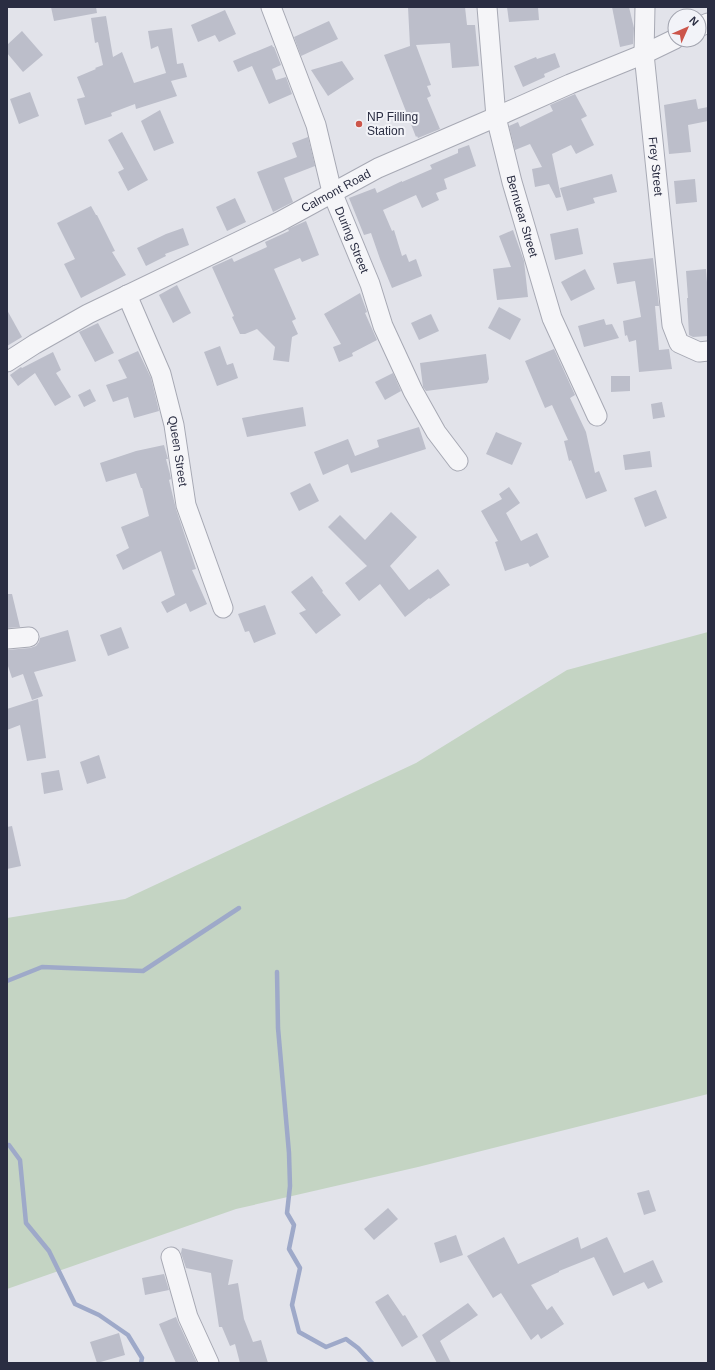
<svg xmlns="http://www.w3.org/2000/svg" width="715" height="1370" viewBox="0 0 715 1370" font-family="Helvetica,sans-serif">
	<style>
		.green { fill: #c4d4c3 }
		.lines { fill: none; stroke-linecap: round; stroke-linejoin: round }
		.stream { stroke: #9ea9c9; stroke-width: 4.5 }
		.building { fill: #bcbeca }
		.street-casing { stroke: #a7a9b4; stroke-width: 21 }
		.street { stroke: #f5f5f8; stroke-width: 19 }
		.poi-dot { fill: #cc554a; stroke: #f2f3f8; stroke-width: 1.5 }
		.labels { text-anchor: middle; stroke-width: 4; stroke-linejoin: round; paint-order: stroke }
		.poi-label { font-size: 12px; fill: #2a2d42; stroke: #f2f3f8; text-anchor: start }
		.street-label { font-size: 12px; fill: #2a2d42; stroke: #f2f3f8 }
	</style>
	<rect width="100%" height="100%" fill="#e2e3ea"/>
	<!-- green -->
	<polygon class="green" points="708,632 708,1094 418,1167 236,1209 7,1289 7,918 125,899 416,763 567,670"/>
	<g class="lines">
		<!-- stream -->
		<g class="stream">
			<polyline points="277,972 278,1028 289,1153 290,1186 287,1213 294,1225 289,1249 300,1268 292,1305 299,1332 326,1347 346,1339 358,1348 372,1363"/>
			<polyline points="7,981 42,967 143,971 239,908"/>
			<polyline points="7,1145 9,1145 20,1160 26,1223 49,1251 75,1304 99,1315 128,1335 142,1358 141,1363"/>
		</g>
	</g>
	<!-- building -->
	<g class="building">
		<polygon points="51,7 96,7 97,13 54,21"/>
		<polygon points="408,7 465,7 467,25 475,25 479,66 452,68 450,43 416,45 431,85 427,86 431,96 427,98 440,129 418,138 417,136 416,137 384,55 410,46"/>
		<polygon points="507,7 538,7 539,20 509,22"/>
		<polygon points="612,7 629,7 634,28 633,44 620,47"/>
		<polygon points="225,10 236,34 219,42 215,35 198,42 191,25"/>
		<polygon points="106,16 113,57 122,52 134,83 166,73 158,46 151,49 148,31 172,28 177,64 183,63 187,77 171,81 177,96 136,109 135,104 111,113 112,116 85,125 77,99 85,97 77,77 96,69 95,68 103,65 98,42 95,43 91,18"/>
		<polygon points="329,21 338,39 301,56 294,37"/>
		<polygon points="22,31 43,55 23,72 7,53 7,45"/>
		<polygon points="272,45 273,47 274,47 281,65 272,69 276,80 286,77 292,94 269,104 252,66 238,72 233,61"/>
		<polygon points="555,53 560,67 544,74 545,77 523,87 514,66 536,57 537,59"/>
		<polygon points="342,61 354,79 328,96 311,70"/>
		<polygon points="30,92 39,116 19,124 10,99"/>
		<polygon points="575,94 587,116 581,119 594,145 576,154 571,145 552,154 561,197 556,198 549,184 535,187 532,169 542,167 530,144 515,150 509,126 518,122 520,127 553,111 550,105"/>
		<polygon points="696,99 698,109 708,107 708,121 688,125 691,152 669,154 664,105"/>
		<polygon points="160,110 174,143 154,151 141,121"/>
		<polygon points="122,132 148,180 128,191 118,172 124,169 108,140"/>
		<polygon points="308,137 315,166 284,178 293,202 273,212 257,172 297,157 292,143"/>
		<polygon points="469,145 476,166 444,179 447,189 436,193 439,200 422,208 416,195 383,210 392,231 394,230 402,256 406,254 409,262 416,259 422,276 392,288 380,259 371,233 364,235 349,198 375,188 377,193 402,181 402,182 432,169 430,165 458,153 458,154 458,149"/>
		<polygon points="612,174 617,192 593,198 595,203 567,211 560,188"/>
		<polygon points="695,179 697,202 676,204 674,181"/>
		<polygon points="235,198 246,222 227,231 216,207"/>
		<polygon points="91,206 96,215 97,215 115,251 112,252 126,275 81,298 64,264 75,259 57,223"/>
		<polygon points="306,221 319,255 302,262 300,258 274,269 296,319 292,321 298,334 292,337 289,362 273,360 275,347 257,329 245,334 240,334 232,317 234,316 212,267 232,258 234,262 267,247 265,242 289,231 288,229"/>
		<polygon points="183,228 189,245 165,254 166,256 146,266 137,248 166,234"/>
		<polygon points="578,228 583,254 555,260 550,234"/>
		<polygon points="513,230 524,261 528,297 497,300 493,269 511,267 499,236"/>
		<polygon points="653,258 659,306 655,306 659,350 669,349 672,369 639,372 636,340 629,342 627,335 625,336 623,321 641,317 635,281 617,284 613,263"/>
		<polygon points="585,269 595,289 571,301 561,282"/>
		<polygon points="706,269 708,296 708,336 693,337 689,335 687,298 688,298 686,271"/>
		<polygon points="177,285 191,313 173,323 159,295"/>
		<polygon points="360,293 367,312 365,313 377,340 352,353 353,356 339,362 333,347 341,344 324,314"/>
		<polygon points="499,307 521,319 510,340 488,328"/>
		<polygon points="7,310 22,337 7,346"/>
		<polygon points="431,314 439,331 419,340 411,323"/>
		<polygon points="604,319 606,325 612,324 619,338 584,347 578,326"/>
		<polygon points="98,323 114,353 95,362 79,332"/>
		<polygon points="220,346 227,365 233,363 238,378 217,386 204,352"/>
		<polygon points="554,349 575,395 570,398 586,432 595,473 599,471 607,491 586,499 571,460 569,461 564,441 568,440 552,405 545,408 525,361"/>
		<polygon points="138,351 151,378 159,411 134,418 128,397 113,402 106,385 127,378 118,360"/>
		<polygon points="53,352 61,370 56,373 71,397 55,406 35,373 18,386 10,375 21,367 22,368"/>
		<polygon points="486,354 489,379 487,383 426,391 423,387 420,363"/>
		<polygon points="393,373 401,391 385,400 375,382"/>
		<polygon points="611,376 630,376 630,391 611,392"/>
		<polygon points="90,389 96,401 84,407 78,395"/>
		<polygon points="662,402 665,417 653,419 651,404"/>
		<polygon points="303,407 306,426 247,437 242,418"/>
		<polygon points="419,427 426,449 351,473 348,464 323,475 314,452 348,439 355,456 379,447 377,440"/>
		<polygon points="496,432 522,443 512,465 486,454"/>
		<polygon points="164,445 168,459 166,459 170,474 171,479 169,480 176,509 196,569 192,570 207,604 190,612 186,603 167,613 161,602 175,595 161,551 123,570 116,555 129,548 121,527 149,516 142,488 141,488 136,473 106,482 100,463 136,451"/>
		<polygon points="650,451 652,467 625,470 623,455"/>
		<polygon points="310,483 319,501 299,511 290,493"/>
		<polygon points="509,487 520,503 506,513 521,541 537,533 549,557 530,567 528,563 505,571 495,542 498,541 481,511 502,499 499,494"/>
		<polygon points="656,490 667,518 645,527 634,498"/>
		<polygon points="391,512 417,537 390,566 409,590 438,569 450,585 430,599 429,598 405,617 380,584 359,601 345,583 367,566 328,527 340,515 365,540"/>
		<polygon points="312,576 323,591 322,592 341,615 316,634 299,613 306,610 291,592"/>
		<polygon points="7,594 12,594 20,627 7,628"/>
		<polygon points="265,605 276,634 254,643 249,631 245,632 238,614"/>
		<polygon points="121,627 129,648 108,656 100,635"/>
		<polygon points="68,630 76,661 34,672 43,696 32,700 23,674 12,678 7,663 7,650 30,648 36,646 39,642 40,638"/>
		<polygon points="38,699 46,758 27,761 20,725 7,730 7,709"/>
		<polygon points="99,755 106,778 87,784 80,762"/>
		<polygon points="59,770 63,790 44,794 41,773"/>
		<polygon points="12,826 21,866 7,869 7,827"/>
		<polygon points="649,1190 656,1211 644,1215 637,1193"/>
		<polygon points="388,1208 398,1219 374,1240 364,1229"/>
		<polygon points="456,1235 463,1255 440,1263 434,1243"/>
		<polygon points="504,1237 518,1264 578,1237 581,1249 607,1237 624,1273 653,1260 663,1282 648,1289 644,1282 613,1296 594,1257 559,1271 559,1272 531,1285 547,1310 552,1306 564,1324 541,1339 538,1334 531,1340 501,1293 493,1298 467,1256"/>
		<polygon points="182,1248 233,1260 228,1285 238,1283 244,1319 253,1342 261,1340 268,1363 240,1363 235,1344 230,1346 222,1327 219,1327 211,1273 186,1268 181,1253"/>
		<polygon points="164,1274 169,1290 145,1295 142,1278"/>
		<polygon points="388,1294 403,1316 405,1315 418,1337 402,1347 375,1302"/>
		<polygon points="468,1303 478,1315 440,1341 451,1363 437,1363 422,1335"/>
		<polygon points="176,1317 178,1322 197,1363 176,1363 167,1343 159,1324"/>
		<polygon points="119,1333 125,1355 97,1363 90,1342"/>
	</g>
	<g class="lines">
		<!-- street casing -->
		<g class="street-casing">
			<g id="street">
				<path id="s1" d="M271 7 316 125 332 192 370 284 383 326 413 391 436 432 458 461"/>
				<path id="s2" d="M487 7 496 117 512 182 552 318 597 416"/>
				<path id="s3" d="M645 7 644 54 672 325 679 343 699 352 708 351"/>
				<polyline points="699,27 708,23"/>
				<path id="s4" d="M127 295 161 374 174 425 186 505 223 608"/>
				<path id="s5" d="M7 362 35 344 88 314 279 222 378 168 496 117 570 84 644 54 675 39"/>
				<polyline points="7,639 29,637"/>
				<polyline points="171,1257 188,1317 209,1363"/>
			</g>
		</g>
		<!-- street -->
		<use href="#street" class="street"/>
	</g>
	<!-- markers -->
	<circle class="poi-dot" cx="359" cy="124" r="4"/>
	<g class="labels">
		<!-- poi labels -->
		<g class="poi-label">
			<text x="367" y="121">NP Filling<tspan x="367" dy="14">Station</tspan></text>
		</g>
		<!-- street labels -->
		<g class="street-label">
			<text dy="4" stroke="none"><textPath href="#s3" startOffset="160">Frey Street</textPath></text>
			<text dy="4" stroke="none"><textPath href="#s5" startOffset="371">Calmont Road</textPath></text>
			<text dy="4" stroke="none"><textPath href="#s2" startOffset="213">Bernuear Street</textPath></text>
			<text dy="4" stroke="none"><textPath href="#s1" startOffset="247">During Street</textPath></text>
			<text dy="4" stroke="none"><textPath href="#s4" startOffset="165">Queen Street</textPath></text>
		</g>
	</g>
	<!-- border -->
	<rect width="715" height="1370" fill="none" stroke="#2a2d42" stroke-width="16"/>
	<!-- north arrow -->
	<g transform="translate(687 28) rotate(45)"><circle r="19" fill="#f2f3f8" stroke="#a2a4af"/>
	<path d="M0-3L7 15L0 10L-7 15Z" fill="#cc554a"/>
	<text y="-6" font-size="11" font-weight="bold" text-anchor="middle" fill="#2a2d42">N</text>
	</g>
</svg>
